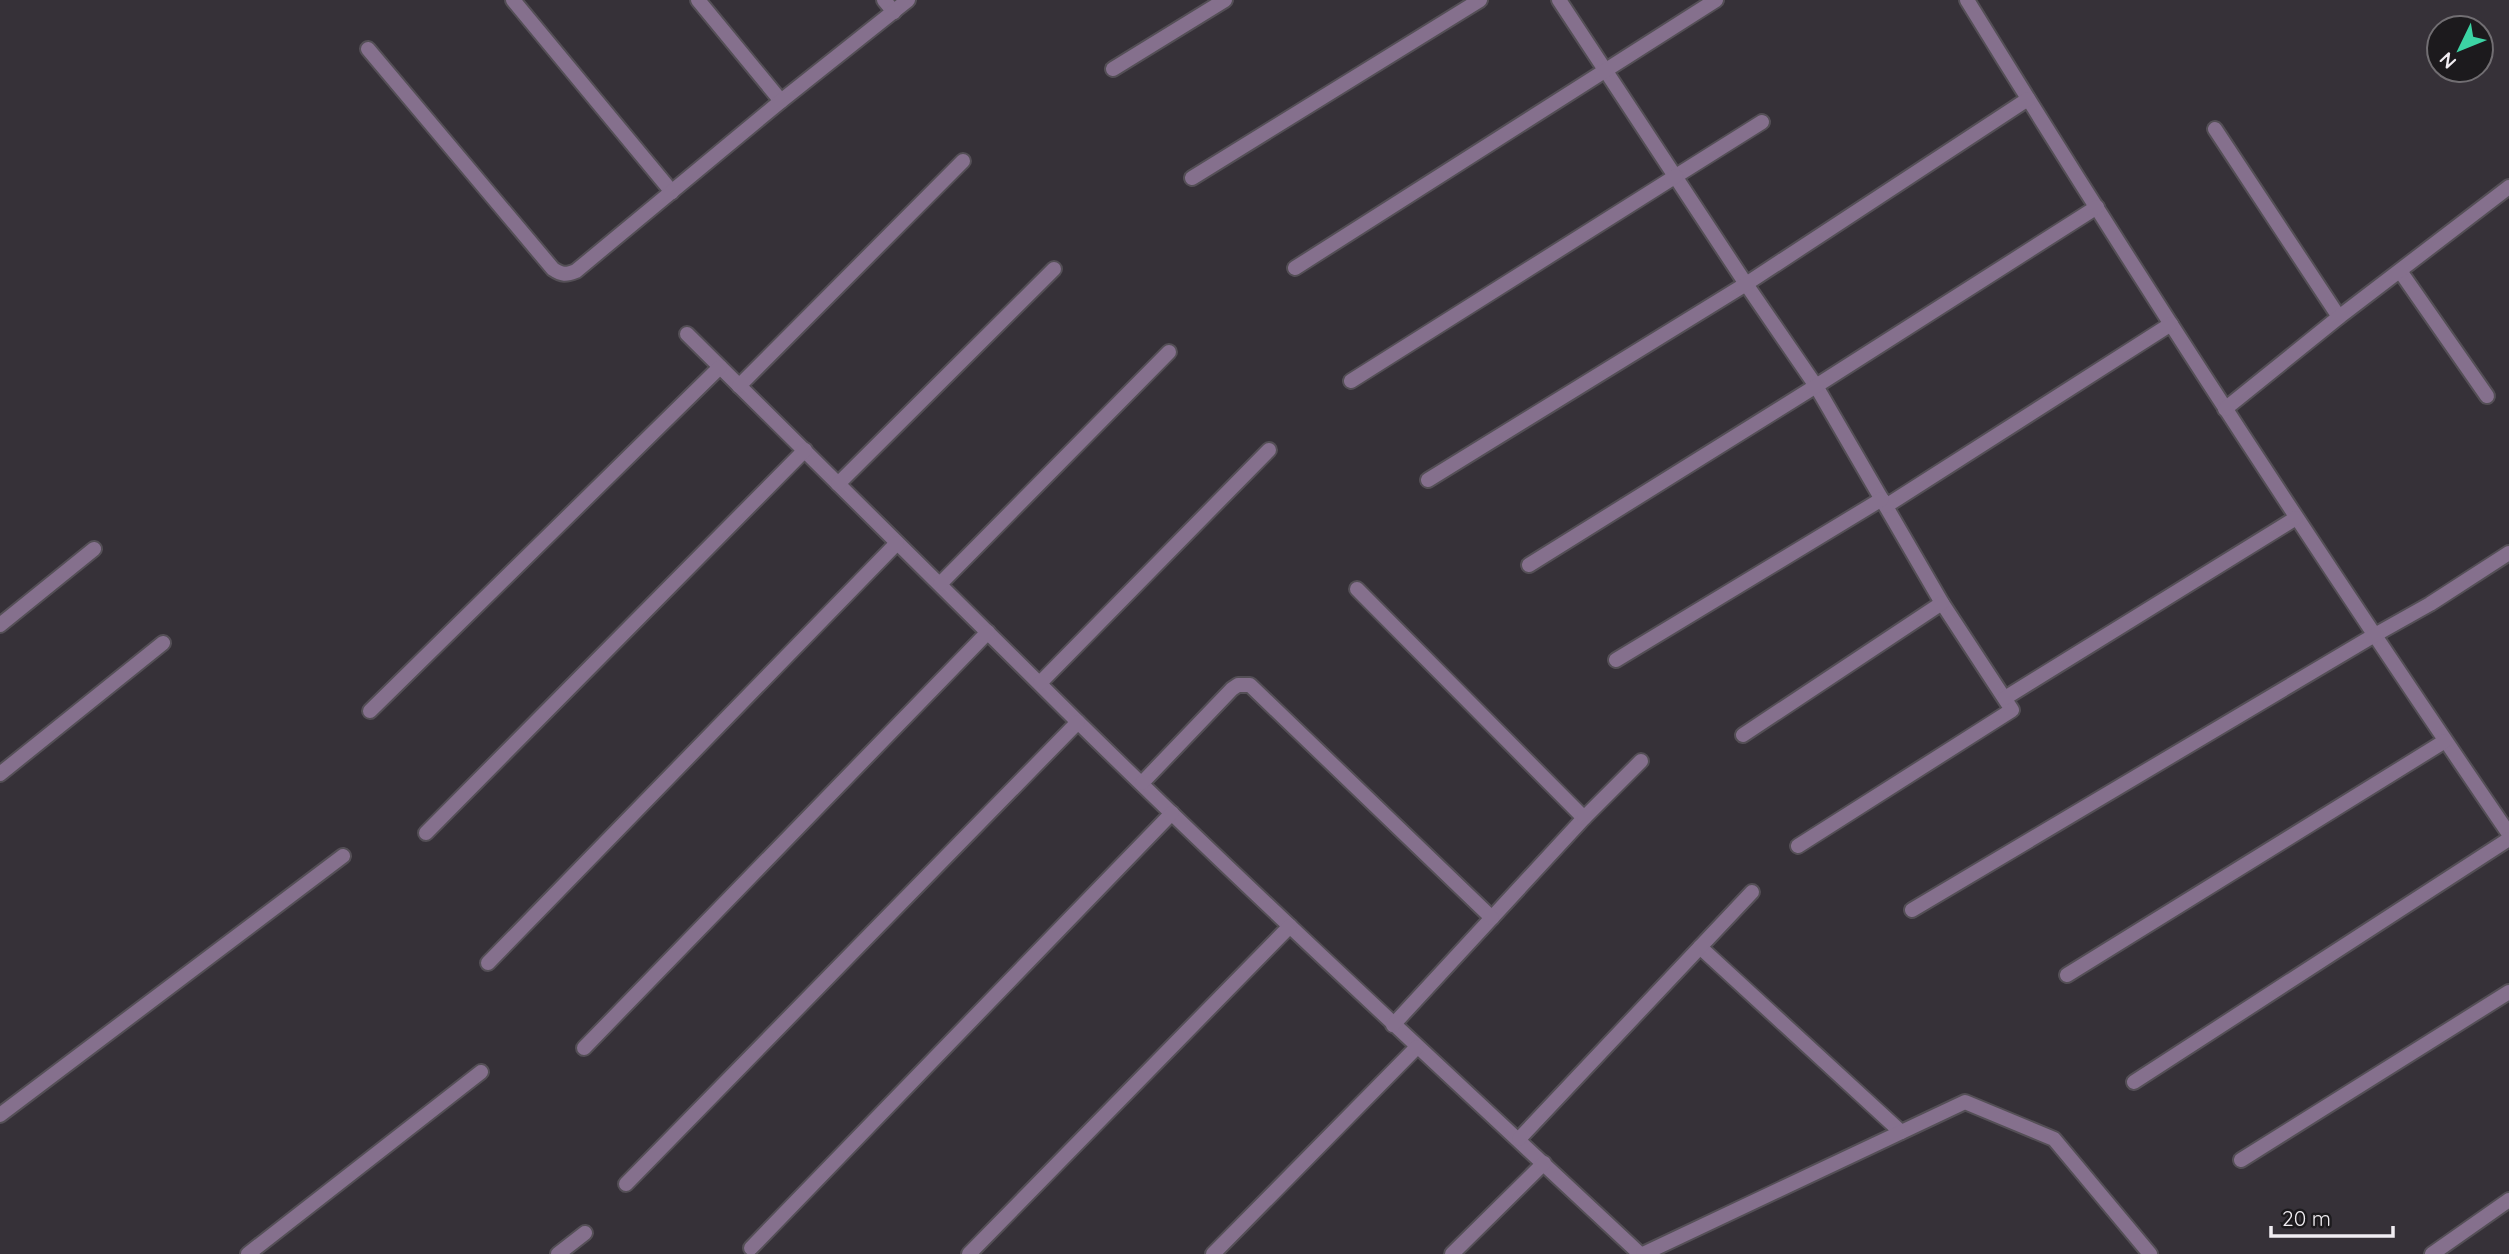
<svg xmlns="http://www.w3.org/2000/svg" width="2509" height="1254" viewBox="0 0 2509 1254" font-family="Quicksand,sans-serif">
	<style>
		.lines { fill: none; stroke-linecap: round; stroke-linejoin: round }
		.service-casing { stroke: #544f56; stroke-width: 18 }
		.minor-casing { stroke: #544f56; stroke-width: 18 }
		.service { stroke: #85708d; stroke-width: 14 }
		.minor { stroke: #85708d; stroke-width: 14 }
	</style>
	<rect width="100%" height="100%" fill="#363138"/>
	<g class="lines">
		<!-- service casing -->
		<g class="service-casing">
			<g id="service">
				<polyline points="1676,176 1762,122"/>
				<polyline points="0,625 94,549"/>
			</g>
		</g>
		<!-- minor casing -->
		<g class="minor-casing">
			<g id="minor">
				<polyline points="513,0 672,192"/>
				<polyline points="698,0 781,101"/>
				<polyline points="884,0 894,12"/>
				<polyline points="1559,0 1746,284 1816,386 1942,603 2012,710 1798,846"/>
				<path d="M1967 0C2141 283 2322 560 2509 834"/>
				<path d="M368 49 553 269C562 275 566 275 576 271L781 101 908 0"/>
				<polyline points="1113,69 1225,0"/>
				<polyline points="2215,129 2339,317"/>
				<polyline points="1192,178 1480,0"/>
				<polyline points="1295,268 1716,0"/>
				<polyline points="2400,271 2487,396"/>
				<path d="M687 334C818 463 948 594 1079 723 1263 904 1452 1078 1640 1254"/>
				<polyline points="1351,381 1676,176"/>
				<polyline points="739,386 963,161"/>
				<polyline points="2225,409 2339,317 2509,187"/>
				<polyline points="1428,480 1746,284 2028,99"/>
				<polyline points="838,484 1054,269"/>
				<polyline points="1886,506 2171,324"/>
				<polyline points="1529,565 1816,386 2097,207"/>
				<polyline points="940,584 1169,352"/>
				<polyline points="1357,589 1584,818 1393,1025"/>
				<polyline points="1616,660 1882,499"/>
				<polyline points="1040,683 1269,450"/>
				<polyline points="2005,698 2296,518"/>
				<polyline points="370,711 720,367"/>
				<polyline points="1743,735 1942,603"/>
				<polyline points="0,774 163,643"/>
				<polyline points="1142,783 1232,689 1238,685 1250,685 1492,918"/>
				<polyline points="1584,818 1641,761"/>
				<polyline points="426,833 805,450"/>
				<polyline points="1912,910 2373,636 2430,604 2509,553"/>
				<polyline points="1700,947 1901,1132"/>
				<polyline points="488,963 897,543"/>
				<polyline points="2067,975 2445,741"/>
				<polyline points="584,1048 988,632"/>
				<polyline points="2134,1082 2509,839"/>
				<polyline points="0,1115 343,856"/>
				<polyline points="1519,1139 1752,892"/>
				<polyline points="2241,1160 2509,992"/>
				<polyline points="626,1184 1078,722"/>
				<polyline points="751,1248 1172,813"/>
				<polyline points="248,1254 481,1072"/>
				<polyline points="558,1254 585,1233"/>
				<polyline points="969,1254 1290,926"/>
				<polyline points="1213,1254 1417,1047"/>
				<polyline points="1452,1254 1544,1163"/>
				<polyline points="1643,1254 1965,1102 2054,1139 2150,1254"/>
				<polyline points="2432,1254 2509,1200"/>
			</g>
		</g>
		<!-- service -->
		<use href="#service" class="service"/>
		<!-- minor -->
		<use href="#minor" class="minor"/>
	</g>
	<!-- north arrow -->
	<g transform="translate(2460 49) rotate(227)"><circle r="33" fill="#1c1a1d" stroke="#716e72" stroke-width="2"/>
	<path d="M0-5L12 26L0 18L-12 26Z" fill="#3cd4a4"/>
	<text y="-10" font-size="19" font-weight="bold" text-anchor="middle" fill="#f1edf2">N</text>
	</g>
	<!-- scale -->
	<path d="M2271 1226v10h122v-10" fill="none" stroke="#f1edf2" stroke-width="3.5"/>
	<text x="2282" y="1226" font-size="21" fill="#f1edf2" stroke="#1c1a1d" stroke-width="5" paint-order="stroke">20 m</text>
</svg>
